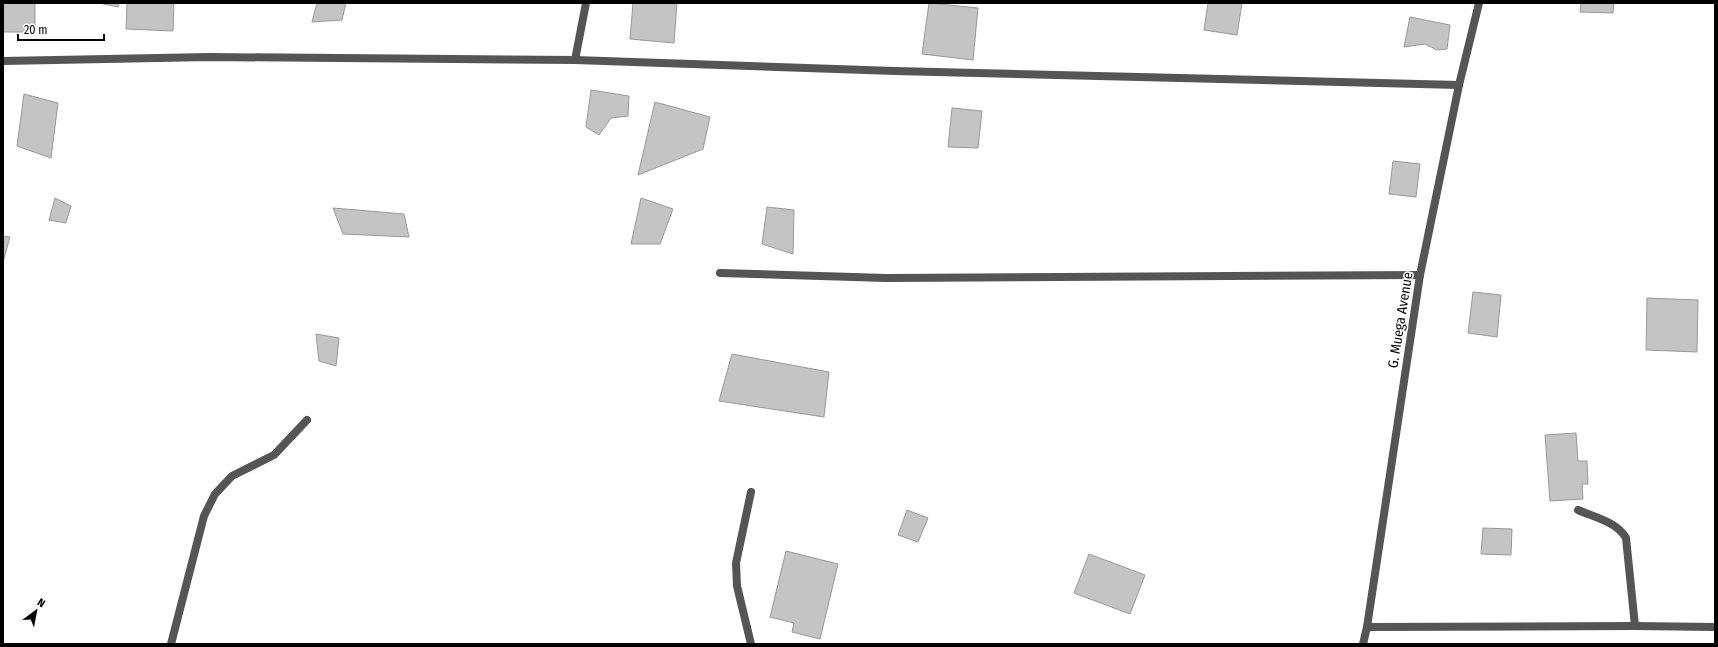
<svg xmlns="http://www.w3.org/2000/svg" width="1718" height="647" viewBox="0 0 1718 647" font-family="'Fira Sans Condensed',sans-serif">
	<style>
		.building { fill: #c4c4c4; stroke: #999 }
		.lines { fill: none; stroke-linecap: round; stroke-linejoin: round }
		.minor { stroke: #555; stroke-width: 8 }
		.tertiary { stroke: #555; stroke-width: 8 }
		.labels { text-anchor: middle; stroke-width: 3; stroke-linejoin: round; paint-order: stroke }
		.street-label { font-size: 14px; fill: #000; stroke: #fff }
	</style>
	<rect width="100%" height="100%" fill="#fff"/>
	<!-- building -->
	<g class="building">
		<rect x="3" y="3" width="32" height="29"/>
		<polygon points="99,3 119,3 118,7"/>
		<polygon points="127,3 174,3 173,31 126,29"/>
		<polygon points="317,3 346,3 342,20 312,22"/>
		<polygon points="633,3 677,3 674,43 630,39"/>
		<polygon points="929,3 978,8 973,60 922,54"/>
		<polygon points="1208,3 1242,3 1237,35 1204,30"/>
		<polygon points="1581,3 1614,3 1613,13 1580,12"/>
		<polygon points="1410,17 1450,25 1447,49 1437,50 1425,44 1404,47"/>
		<polygon points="591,90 629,96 628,116 611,118 599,135 586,127"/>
		<polygon points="24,94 58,103 51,158 17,146"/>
		<polygon points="655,102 710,117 703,149 638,175"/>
		<polygon points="952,108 982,111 978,148 948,147"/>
		<polygon points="1393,161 1420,164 1416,197 1389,194"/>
		<polygon points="55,198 71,206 66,223 49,220"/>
		<polygon points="641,198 673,209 660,244 631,244"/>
		<polygon points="767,207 794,210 793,254 762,244"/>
		<polygon points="333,208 404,214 409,237 343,234"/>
		<polygon points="3,236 10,237 3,262"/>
		<polygon points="1473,292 1501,295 1497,337 1468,333"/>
		<polygon points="1647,298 1698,300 1697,352 1646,350"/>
		<polygon points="316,334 339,338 336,366 319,361"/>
		<polygon points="732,354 829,372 824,417 719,401"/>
		<polygon points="1576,433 1578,461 1587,461 1588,484 1582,484 1583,499 1550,501 1545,435"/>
		<polygon points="907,510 928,518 918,542 898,535"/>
		<polygon points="1483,528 1512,529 1511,555 1481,554"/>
		<polygon points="786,551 838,564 820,639 792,632 794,623 770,617"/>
		<polygon points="1089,554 1145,575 1130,614 1074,593"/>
	</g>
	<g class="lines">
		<!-- minor -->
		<g class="minor">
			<polyline points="575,60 586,3"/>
			<polyline points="3,61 209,57 575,60 895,71 1459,85"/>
			<polyline points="720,273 886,278 1420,275"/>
			<polyline points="751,492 736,563 737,586 751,644"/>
			<path d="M1578 510C1594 517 1617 522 1626 538L1635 626"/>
			<polyline points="1367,627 1635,626 1715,627"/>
			<polyline points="171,644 204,516 215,494 232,476 274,455 307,420"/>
		</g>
		<!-- tertiary -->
		<polyline class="tertiary" points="1363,644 1367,627 1420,275 1459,85 1479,3"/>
	</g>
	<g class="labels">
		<!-- street labels -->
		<g class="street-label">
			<text transform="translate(1400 320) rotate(-81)" y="5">G. Muega Avenue</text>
		</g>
	</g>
	<!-- border -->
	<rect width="1718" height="647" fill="none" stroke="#000000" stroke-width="8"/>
	<!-- north arrow -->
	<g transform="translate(36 611) rotate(32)" stroke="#ffffff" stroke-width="3" paint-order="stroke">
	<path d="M0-3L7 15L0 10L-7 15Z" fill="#000000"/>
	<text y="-6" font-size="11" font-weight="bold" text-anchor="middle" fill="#000000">N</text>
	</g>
	<!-- scale -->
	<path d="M18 34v6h86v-6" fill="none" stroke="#000000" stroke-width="2"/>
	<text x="24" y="34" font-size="12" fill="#000000" stroke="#ffffff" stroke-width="3" paint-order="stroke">20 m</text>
</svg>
